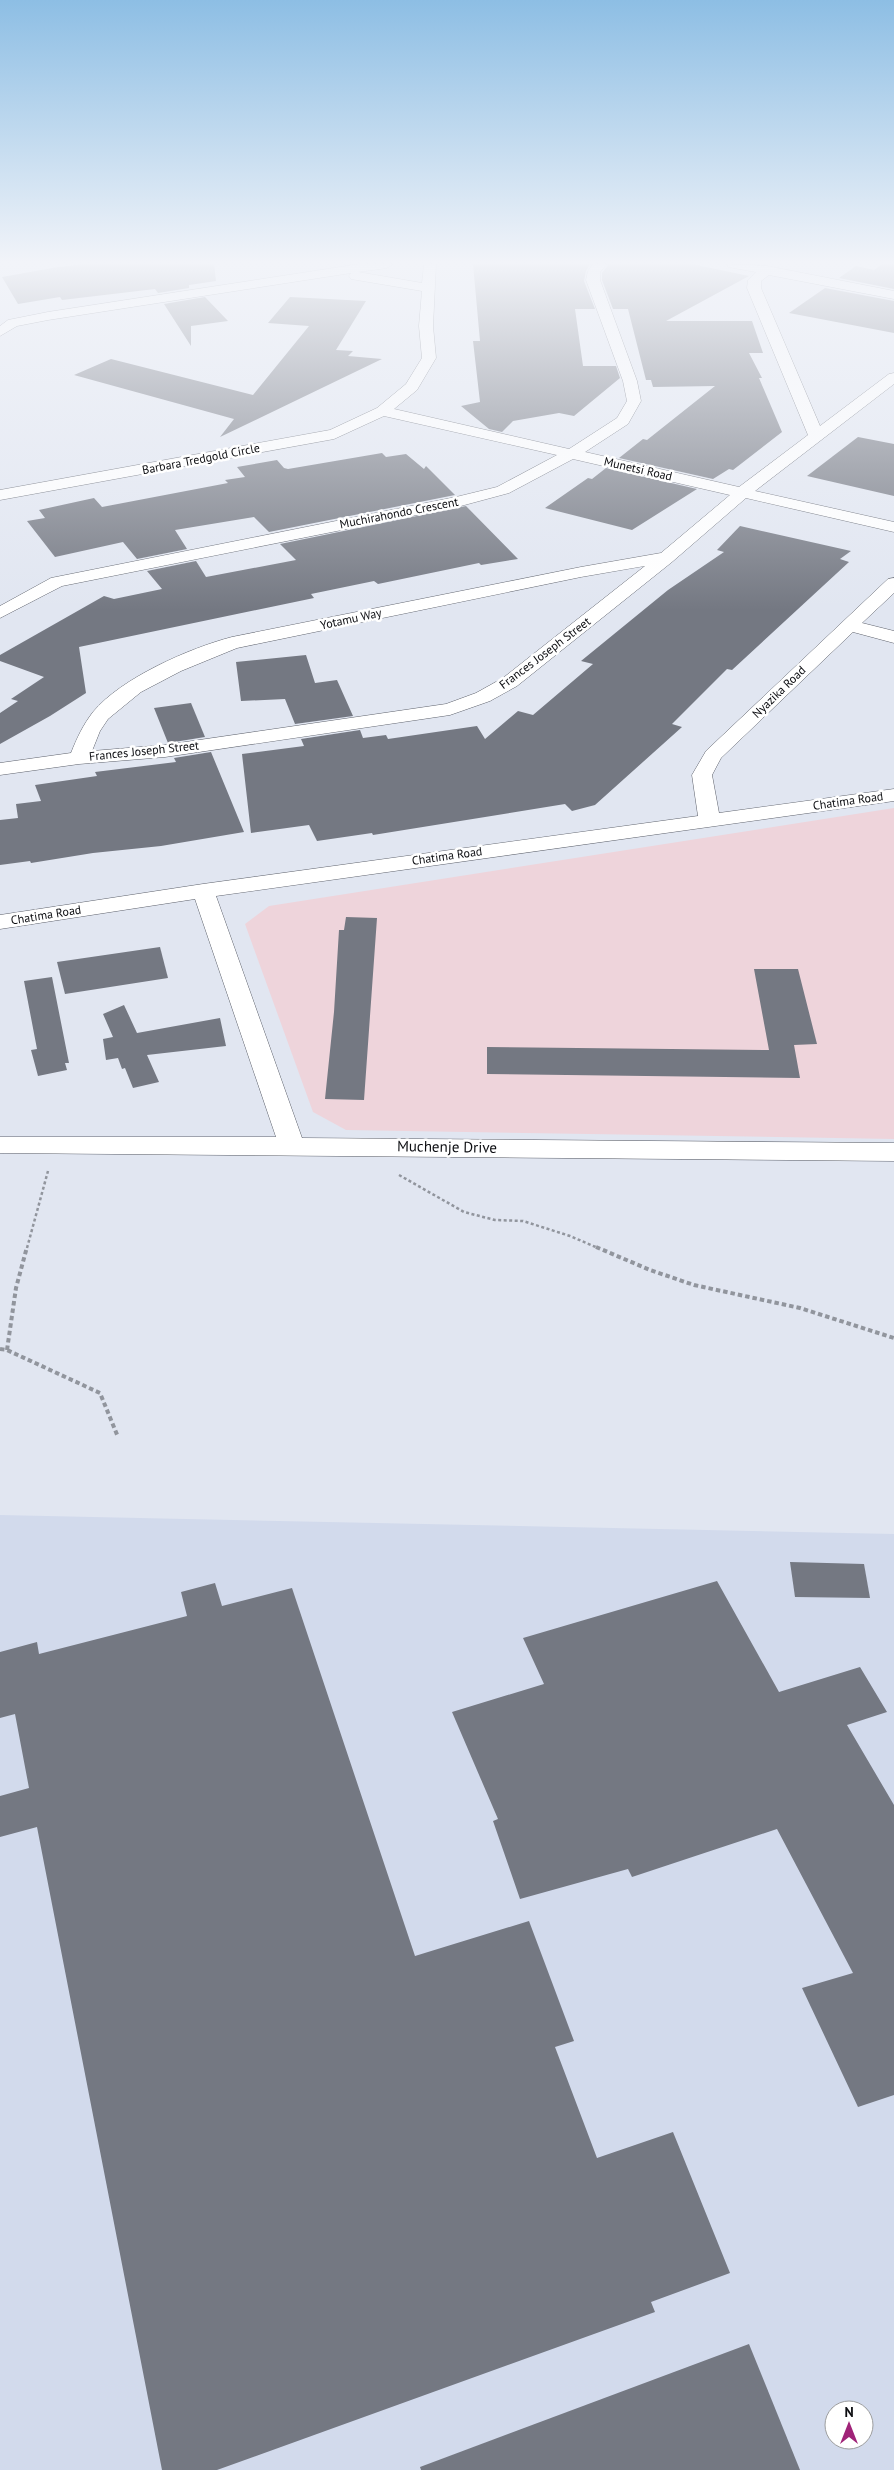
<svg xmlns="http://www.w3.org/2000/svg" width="894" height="2470" viewBox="0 0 894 2470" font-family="'PT Sans',sans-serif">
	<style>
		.built { fill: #d2daec; fill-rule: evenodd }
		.education { fill: #eed4db }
		.building { fill: #747882 }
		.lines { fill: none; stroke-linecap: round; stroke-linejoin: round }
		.minor-casing { stroke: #5d616b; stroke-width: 1 }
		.path-far1 { stroke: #91959d; stroke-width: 2.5; stroke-dasharray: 3 2.5; stroke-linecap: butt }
		.path { stroke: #91959d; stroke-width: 4; stroke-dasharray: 4.5 3; stroke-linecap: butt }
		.minor { fill: #fff; fill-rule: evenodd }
		.labels { text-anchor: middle; stroke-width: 5; stroke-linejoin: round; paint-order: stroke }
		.far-street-label { font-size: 12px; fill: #0b0c10; stroke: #fff }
		.street-label { font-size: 15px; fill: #0b0c10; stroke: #fff }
	</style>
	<rect width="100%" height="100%" fill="#e1e6f1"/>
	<!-- built -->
	<path class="built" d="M0 1515 894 1534V2470H0ZM834 2410H864V2440H834Z"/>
	<!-- education -->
	<polygon class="education" points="894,808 894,1139 346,1130 313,1112 245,924 269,906"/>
	<!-- building -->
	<g class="building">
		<polygon points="88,264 214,264 216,281 189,285 189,288 158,293 155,289 62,300 60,297 18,304 2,277 58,267"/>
		<polygon points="473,264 590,264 586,271 584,281 595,309 575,309 583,366 616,366 620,378 574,416 559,413 513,421 502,432 489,429 461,406 480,402 473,341 480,341"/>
		<polygon points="609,264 692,264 749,276 666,321 752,321 763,353 749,353 762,378 759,378 782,432 733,470 729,469 713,479 619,458 643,439 647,440 715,386 653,387 651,380 646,380 628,309 613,309 602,280 602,273"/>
		<polygon points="882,264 894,264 894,289 839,278 856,266 874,270"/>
		<polygon points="825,288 894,301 894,333 789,313"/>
		<polygon points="205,297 228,321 191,326 191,346 164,304"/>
		<polygon points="290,297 366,301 336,350 353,351 348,356 382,359 220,437 234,419 74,375 111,359 253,395 309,326 268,323"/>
		<polygon points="858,437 894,444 894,496 807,476"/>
		<polygon points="382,453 386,457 406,454 424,469 426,466 455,495 269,532 254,517 175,530 187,549 137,559 123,542 55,557 27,521 45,518 39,510 94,498 102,507 228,483 225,480 245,477 237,467 277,460 284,468 288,469"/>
		<polygon points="606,468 697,489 632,530 545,508 588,478 592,479"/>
		<polygon points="466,506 518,559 481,565 479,563 378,584 374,581 311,594 314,598 79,647 86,693 50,716 0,744 0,713 18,701 11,699 44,677 0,661 0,655 104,596 114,599 162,589 147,571 196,561 206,577 296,560 280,544"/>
		<polygon points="740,526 851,551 840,559 849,562 732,670 727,669 672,724 682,727 595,805 572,811 565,804 373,835 372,833 317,841 309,825 251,833 242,754 304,746 301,739 360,730 363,738 386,735 388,739 477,726 485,739 518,711 533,715 593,664 581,661 668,590 724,552 717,550"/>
		<polygon points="306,655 315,683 337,680 353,716 295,724 285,699 241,701 236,662"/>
		<polygon points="191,703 205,737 168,743 154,708"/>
		<polygon points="211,752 244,832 161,846 93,853 31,863 30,861 0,865 0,820 18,818 16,804 41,801 35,785 97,776 95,772 176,762 174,758"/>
		<polygon points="346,917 377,918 364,1100 325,1099 334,1012 339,930 344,930"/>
		<polygon points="160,947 168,978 65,994 57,962"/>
		<polygon points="754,969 798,969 817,1044 794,1045 800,1078 487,1074 487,1047 769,1050"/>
		<polygon points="52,977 69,1063 65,1063 67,1070 38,1076 31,1050 37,1049 24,981"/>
		<polygon points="124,1005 137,1033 220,1018 226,1046 147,1055 159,1082 133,1088 125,1068 122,1069 118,1058 106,1060 103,1039 113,1037 103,1014"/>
		<polygon points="790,1562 864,1564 870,1598 795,1597"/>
		<polygon points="717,1581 779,1692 860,1667 887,1712 847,1725 894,1805 894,2095 858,2107 802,1988 853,1973 777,1829 632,1877 628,1869 520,1899 493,1821 498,1819 452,1712 544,1684 523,1638"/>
		<polygon points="215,1583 222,1606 292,1588 415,1956 529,1921 574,2041 555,2047 597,2158 673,2132 730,2273 651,2302 655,2312 217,2470 162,2470 37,1827 0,1837 0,1796 29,1788 15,1714 0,1718 0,1652 37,1642 39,1654 187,1616 181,1592"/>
		<polygon points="749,2344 800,2470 421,2470 420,2467"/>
	</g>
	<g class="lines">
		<!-- minor casing -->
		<g class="minor-casing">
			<g id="minor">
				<path d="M360 264H393L387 268 358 272 422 283 424 264H436L433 326 436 358 417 390 394 409 569 449 617 418 627 401 623 381 586 280 588 271 593 264H607L600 272V280L637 381 641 401 628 424 585 452 739 487 808 435 747 288 748 280 756 272 728 267 727 264 767 266 894 291V299L769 275 761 281V288L820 426 889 374 894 373V384L755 491 894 522V532L746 498 672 562 517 686 490 701 450 715 165 757 79 764 0 775V763L71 753C77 738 83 725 93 712 121 678 190 648 232 637L581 567 661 553 730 495 573 459 509 493 457 507 62 586 0 618V606L51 578 456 497 497 487 557 455 384 416 334 439 0 500V490L330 430 377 408 406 384 422 358 419 326 422 291 351 279 349 276 351 273 48 320 17 326 0 336V326L8 320 48 312ZM645 566 503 678 476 693 446 704 165 745 92 751 100 731 108 719 141 692 181 671 237 648 581 577Z"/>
				<polygon points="894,578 894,593 862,623 894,631 894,643 853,632 721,758 712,775 719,813 894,789 894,801 216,896 302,1138 894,1143 894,1161 0,1153 0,1137 276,1137 195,899 0,929 0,915 203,884 698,816 692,775 706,751 888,579"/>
			</g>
		</g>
		<!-- path-far1 -->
		<g class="path-far1">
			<polyline points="399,1175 464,1212 495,1220 523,1221 570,1236 598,1248"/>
			<polyline points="27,1248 48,1171"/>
		</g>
		<!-- path -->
		<g class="path">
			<polyline points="596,1247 650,1270 694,1285 800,1308 894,1338"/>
			<polyline points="0,1349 7,1350 100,1393 118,1437"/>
			<polyline points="7,1350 16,1288 27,1247"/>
		</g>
		<!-- minor -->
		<use href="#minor" class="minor"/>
	</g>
	<!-- sky -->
	<linearGradient id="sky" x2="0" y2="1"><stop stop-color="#8dbee4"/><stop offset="0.43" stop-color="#f2f4f9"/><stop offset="1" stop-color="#f2f4f9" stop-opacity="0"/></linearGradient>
	<rect width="894" height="610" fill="url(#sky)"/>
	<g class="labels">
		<!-- far-street labels -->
		<g class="far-street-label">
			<text transform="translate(201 459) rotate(-11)" y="4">Barbara Tredgold Circle</text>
			<text transform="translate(638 469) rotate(13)" y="4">Munetsi Road</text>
			<text transform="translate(399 513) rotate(-11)" y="4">Muchirahondo Crescent</text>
			<text transform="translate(351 619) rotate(-12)" y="4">Yotamu Way</text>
			<text transform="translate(545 653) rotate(-37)" y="4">Frances Joseph Street</text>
			<text transform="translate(779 692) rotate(-44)" y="4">Nyazika Road</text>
			<text transform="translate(144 751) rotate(-6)" y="4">Frances Joseph Street</text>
			<text transform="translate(848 801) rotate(-8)" y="4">Chatima Road</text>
			<text transform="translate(447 856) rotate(-8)" y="4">Chatima Road</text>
			<text transform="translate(46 915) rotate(-9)" y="4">Chatima Road</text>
		</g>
		<!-- street labels -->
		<g class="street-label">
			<text transform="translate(447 1147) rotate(1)" y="5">Muchenje Drive</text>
		</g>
	</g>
	<!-- north arrow -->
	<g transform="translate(849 2425)"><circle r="24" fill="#ffffff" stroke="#9d9e9f"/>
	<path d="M0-4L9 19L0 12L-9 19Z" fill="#a02378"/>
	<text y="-8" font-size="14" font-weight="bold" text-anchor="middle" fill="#0b0c10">N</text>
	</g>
</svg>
